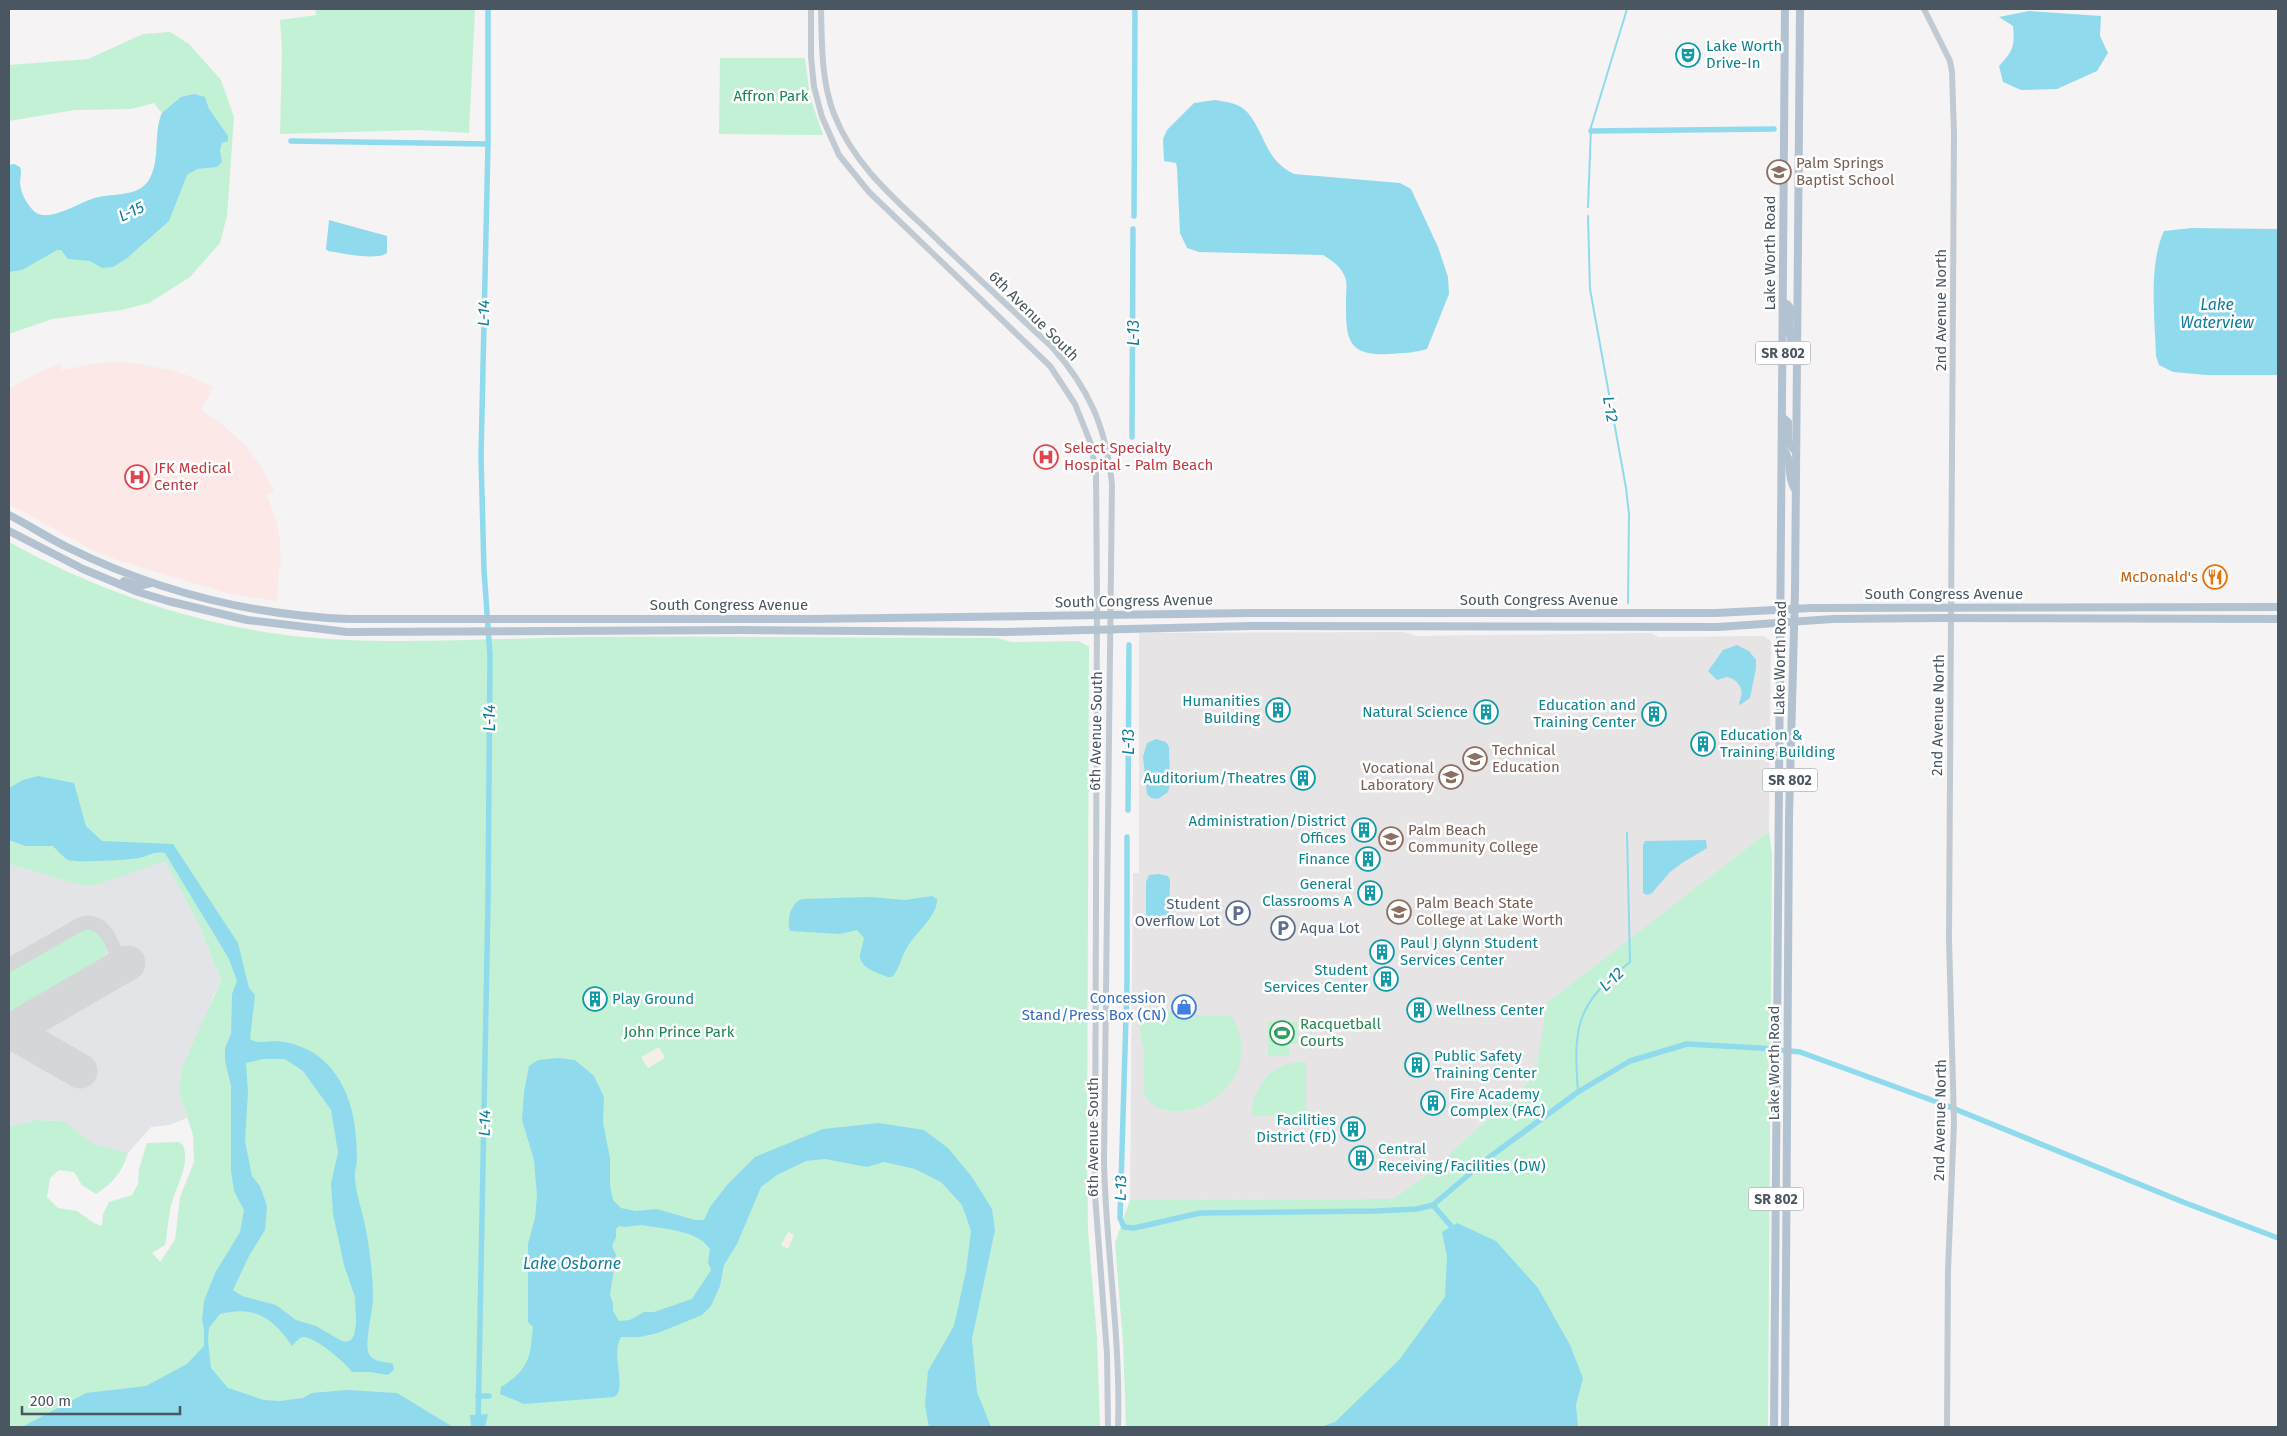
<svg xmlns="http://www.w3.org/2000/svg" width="2287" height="1436" viewBox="0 0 2287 1436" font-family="'Fira Sans',sans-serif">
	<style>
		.education { fill: #e6e4e5 }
		.medical { fill: #fce8e6 }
		.airport { fill: #e2e4e7 }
		.green { fill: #c3f1d5 }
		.sand { fill: #f5f0e5 }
		.water { fill: #90daee; fill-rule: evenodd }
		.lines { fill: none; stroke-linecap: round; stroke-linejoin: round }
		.stream { stroke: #90daee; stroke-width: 2 }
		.canal { stroke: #90daee; stroke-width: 5.5 }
		.taxiway { stroke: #d5d6d8; stroke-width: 14 }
		.runway { stroke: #d5d6d8; stroke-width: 35 }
		.minor { stroke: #c1cad2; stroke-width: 6 }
		.major { stroke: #b3c2d1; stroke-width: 8 }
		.labels { text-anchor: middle; stroke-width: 5; stroke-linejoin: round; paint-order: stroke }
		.shield { fill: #fff; stroke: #808990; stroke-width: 1 }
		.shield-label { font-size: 14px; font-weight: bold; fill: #4a5661 }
		.culture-label { font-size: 15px; fill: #0d838f; stroke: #fff; text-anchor: end }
		.park-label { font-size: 15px; fill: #17864f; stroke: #fff }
		.education-label { font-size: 15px; fill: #785e54; stroke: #fff; text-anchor: start }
		.street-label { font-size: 15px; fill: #4a5661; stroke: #fff }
		.health-label { font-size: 15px; fill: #be3a42; stroke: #fff; text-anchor: start }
		.food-label { font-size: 15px; fill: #c56008; stroke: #fff; text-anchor: end }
		.service-label { font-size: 15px; fill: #4e5e75; stroke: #fff; text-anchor: end }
		.shop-label { font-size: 15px; fill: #366cbe; stroke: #fff; text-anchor: end }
		.leisure-label { font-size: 15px; fill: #27864d; stroke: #fff; text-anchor: start }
		.water-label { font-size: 16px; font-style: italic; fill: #0c7c9b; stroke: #fff }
	</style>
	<rect width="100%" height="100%" fill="#f5f3f3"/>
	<!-- education -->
	<polygon class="education" points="1404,632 1417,636 1651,633 1659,637 1764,636 1771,641 1769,831 1548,1003 1537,1066 1528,1083 1425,1176 1393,1199 1130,1200 1133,873 1139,873 1139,633"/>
	<!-- medical -->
	<polygon class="medical" points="125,362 171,370 189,376 213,387 201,410 219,422 245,445 258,462 274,491 267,495 276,520 280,539 281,566 279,567 277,601 230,594 117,560 89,548 9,504 9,389 37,373 60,364 62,370 101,363"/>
	<!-- airport -->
	<polygon class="airport" points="165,860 199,925 221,980 213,996 179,1093 187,1118 169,1125 151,1127 128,1153 93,1144 64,1121 36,1120 9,1127 9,864 80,885 96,885"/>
	<!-- green -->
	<g class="green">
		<polygon points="315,9 475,9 469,133 419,130 280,134 282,50 280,20 316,15"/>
		<path d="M170 32 189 44 221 80 234 117 227 216 220 243 190 277 149 303 122 310 52 319 9 334 10 165 14 164 20 167C22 173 20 177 20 182 20 193 27 205 35 212 48 223 79 203 92 199 110 192 137 199 149 180 161 160 153 133 162 113L154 103 131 109 75 110 9 121V65L88 59 143 34Z"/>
		<polygon points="720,58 805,58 810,97 823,135 719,134"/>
		<path d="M9 542C103 594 207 629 315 638 405 645 497 638 588 637 724 636 860 638 997 638L1012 642 1078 641 1089 647 1087 1154 1088 1231 1097 1338 1100 1427H9V1127L36 1120 64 1121 93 1144 128 1153C122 1172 113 1183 96 1194L82 1185 74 1172 59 1170 50 1178 47 1197 58 1208 77 1211 94 1223 102 1226 103 1214 109 1202 132 1195 138 1184 139 1169 147 1143 179 1142 183 1145C190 1165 178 1182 172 1202 168 1216 168 1231 165 1245L152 1253 160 1262 175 1240 180 1197 194 1162 193 1135 179 1093 182 1068 221 980 199 925 165 861 96 885H80L9 864Z"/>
		<polygon points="1769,831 1772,854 1768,1427 1126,1427 1123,1343 1115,1243 1130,1200 1393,1199 1425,1176 1528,1083 1537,1065 1547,1003"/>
		<path d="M83 929C105 928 112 952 98 967L9 1018V972Z"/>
		<path d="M1145 1008 1176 1012V1015L1232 1016C1274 1093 1164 1139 1144 1093V1047L1142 1046C1141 1032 1136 1020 1145 1008Z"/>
		<polygon points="1268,1022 1297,1022 1297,1044 1289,1044 1289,1056 1268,1056"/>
		<path d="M1306 1062V1112L1304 1115 1251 1116C1253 1084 1274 1060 1306 1062Z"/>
	</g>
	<!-- sand -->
	<g class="sand">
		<polygon points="659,1047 665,1058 648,1068 641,1057"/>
		<polygon points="788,1232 794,1235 788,1249 781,1245"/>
	</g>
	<!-- water -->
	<g class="water">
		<path d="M2029 11 2101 16 2100 36 2108 53 2097 71 2057 89 2021 90 2003 82 1999 66C2013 51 2015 47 2013 26L1999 17Z"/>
		<path d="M194 94 205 97 209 109 228 136V141L222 143 220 150 222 162 217 167 197 169 187 175 169 221 126 259 113 267 102 268 90 261 68 259 61 250H57L22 270 9 272 10 165 14 164 20 167C22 173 20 177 20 182 20 193 27 205 35 212 48 223 79 203 92 199 110 192 137 199 149 180 161 160 153 133 162 113L181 97Z"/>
		<path d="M1215 100C1226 102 1240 103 1248 113 1266 135 1265 160 1294 174L1400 183 1411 189 1438 247 1448 277 1449 294 1427 349C1415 353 1402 353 1389 354 1345 357 1346 336 1346 300 1346 294 1347 286 1346 280 1342 267 1334 262 1323 255L1199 252 1187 248 1180 233 1177 168 1176 163 1164 161 1163 139 1167 130 1194 103Z"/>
		<path d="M329 220 387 236V253C376 261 342 253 328 251L326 249Z"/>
		<path d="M2192 228 2278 229V375H2206L2173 372 2159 365 2156 356C2155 318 2148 266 2164 231Z"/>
		<path d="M1737 645 1749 651 1756 660V668L1750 698 1740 705 1739 703C1745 691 1740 680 1727 677L1717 680 1708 671 1723 650Z"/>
		<polygon points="1156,739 1166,742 1169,747 1170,785 1168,792 1158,799 1151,798 1147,794 1143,757 1147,743"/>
		<path d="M38 776 74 783 86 826 102 841 173 844 238 943 249 988 255 995 250 1039C257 1044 267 1041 276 1041 292 1042 312 1049 324 1061 351 1086 357 1124 357 1159 357 1165 354 1172 355 1178 356 1195 363 1213 366 1230 370 1252 373 1276 373 1298 373 1310 364 1344 369 1354 374 1363 385 1361 393 1364L394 1370 388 1375 370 1372H352C346 1363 315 1337 304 1337 299 1337 295 1343 292 1346 273 1318 255 1305 220 1314L209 1328 208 1340 211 1368 228 1388 264 1400 280 1401 303 1398 312 1393 347 1390 397 1393 453 1427H22L86 1393 146 1386 187 1364 204 1346V1329L202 1320 204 1301 215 1273 240 1232 244 1210 234 1191 231 1171V1086L225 1061V1048L231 1034 232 994 237 981 229 959 165 853C152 851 150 856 139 858 129 860 74 863 68 860 63 857 57 850 53 846H25L9 840V788L23 780ZM263 1059H285L303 1071 331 1110 338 1152 331 1184 333 1214 344 1265 355 1297 356 1323 354 1335 351 1340 345 1342 340 1340 316 1326 296 1320 276 1305 242 1296 233 1290 249 1256 265 1230 267 1206 260 1186 252 1176 245 1141 248 1092 246 1063Z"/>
		<polygon points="1706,840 1707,848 1682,863 1670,872 1652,893 1647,895 1643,893 1643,845 1645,841"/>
		<polygon points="1159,874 1168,876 1170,880 1169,922 1154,925 1146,923 1146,882 1149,875"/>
		<path d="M932 896 937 899C938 916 914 934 906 949 901 958 899 970 892 977H888C878 973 859 968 860 955 861 949 863 944 864 938L857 930 840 934 790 931C787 919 790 904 802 899L870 897 905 900Z"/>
		<path d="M558 1058 575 1060 594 1076 604 1097 603 1123 610 1158V1185L613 1200 621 1208 636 1211 657 1209 695 1220H704L710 1207 727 1185 755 1157 823 1129 879 1123 924 1130 948 1148 972 1177 992 1209 995 1230 972 1339 977 1392 991 1427H929L925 1405 928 1371 954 1326 966 1271 971 1231 962 1205 941 1182 915 1169 884 1162 867 1167 825 1159 806 1161 777 1175 761 1187 737 1244 724 1265 720 1286 711 1306 702 1315 658 1333 640 1337H621C610 1355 628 1390 614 1397L524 1404 500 1394 501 1387C530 1369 530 1357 533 1327L528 1322V1244L535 1218 537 1196 534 1160 522 1120 524 1092 529 1066 538 1060ZM642 1225C663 1229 698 1230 710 1249L708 1262 711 1270 692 1299 654 1312H644L630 1320 619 1321 613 1311V1303L610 1295 616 1255 612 1246 616 1237V1229L619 1226 625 1227Z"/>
		<polygon points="1457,1223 1496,1241 1538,1288 1570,1345 1583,1378 1576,1405 1578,1427 1320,1427 1335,1422 1399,1360 1445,1297 1447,1256 1442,1232"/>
		<polygon points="488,1414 485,1427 471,1427 470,1415"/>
	</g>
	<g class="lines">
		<!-- stream -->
		<g class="stream">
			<polyline points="1588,207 1591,127 1627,9"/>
			<polyline points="1588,216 1590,289 1626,488 1629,514 1628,603"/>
			<path d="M1578 1092C1573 1026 1576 1004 1630 962L1627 833"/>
		</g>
		<!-- canal -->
		<g class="canal">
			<polyline points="1591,131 1774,129"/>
			<polyline points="291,141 488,144"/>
			<polyline points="1134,216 1135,9"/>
			<polyline points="1132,437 1133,229"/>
			<polyline points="1128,810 1129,645"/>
			<polyline points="1127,837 1127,982 1120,1218 1124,1227 1134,1228 1200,1213 1376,1211 1417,1209 1433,1205 1491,1156 1578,1092 1630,1061 1687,1044 1760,1048 1800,1052 1945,1105 2183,1202 2278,1238"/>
			<polyline points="1433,1205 1451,1226"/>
			<polyline points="478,1396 489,1396"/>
			<polyline points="478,1427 488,901 490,656 484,570 481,457 488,144 488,9"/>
		</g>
		<!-- taxiway -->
		<path class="taxiway" d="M9 965 81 924C105 915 116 950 120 968"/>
		<!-- runway -->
		<g class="runway">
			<polyline points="9,1030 80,1071"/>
			<polyline points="9,1032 128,963"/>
		</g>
		<!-- minor -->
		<g class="minor">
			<polyline points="811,9 811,57 814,87 822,117 839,155 869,192 1050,366 1075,404 1091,444 1096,474 1097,600 1095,1195 1107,1354 1108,1427"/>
			<path d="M821 9C822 44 821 80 834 114 855 168 899 202 940 242 977 277 1014 312 1051 346 1089 388 1106 427 1112 484L1104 1162C1106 1250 1121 1339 1118 1427"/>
			<polyline points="1924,9 1950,61 1952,72 1954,134 1949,939 1954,1122 1948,1270 1947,1427"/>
		</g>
		<!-- major -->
		<g class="major">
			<path d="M1783 304H1787L1790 308C1790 322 1786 339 1797 347"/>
			<polyline points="1782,417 1788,422 1788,442 1796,452"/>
			<path d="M1782 447C1795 463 1785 474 1796 491"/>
			<path d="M9 515C29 525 48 538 69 548 156 591 251 615 348 619H809L1250 613H1716L1811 608 2278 607"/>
			<polyline points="9,531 83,569 138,592 168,601 247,620 347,632 743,630 1006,632 1251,626 1718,627 1833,619 1940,618 2278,619"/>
			<polyline points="124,581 139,586 151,583"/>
			<polyline points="1774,1427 1785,9"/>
			<polyline points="1785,1427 1789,818 1795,592 1800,9"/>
		</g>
	</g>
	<!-- icons -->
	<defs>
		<g id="theatre-ring" transform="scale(1.25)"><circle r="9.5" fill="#fff" stroke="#0f9aa8" stroke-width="1.5"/><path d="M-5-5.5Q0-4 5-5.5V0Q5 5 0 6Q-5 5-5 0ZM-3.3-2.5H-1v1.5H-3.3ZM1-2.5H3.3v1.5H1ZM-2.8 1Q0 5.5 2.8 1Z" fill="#0f9aa8"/></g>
		<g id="school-ring" transform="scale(1.25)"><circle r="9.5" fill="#fff" stroke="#8d6e63" stroke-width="1.5"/><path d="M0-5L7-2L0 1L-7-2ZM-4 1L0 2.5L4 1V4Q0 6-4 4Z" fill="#8d6e63"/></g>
		<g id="hospital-ring" transform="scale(1.25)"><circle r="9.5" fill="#fff" stroke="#e0444e" stroke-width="1.5"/><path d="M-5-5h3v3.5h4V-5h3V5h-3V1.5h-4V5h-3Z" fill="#e0444e"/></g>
		<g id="restaurant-ring" transform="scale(1.25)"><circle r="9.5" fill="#fff" stroke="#e8710a" stroke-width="1.5"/><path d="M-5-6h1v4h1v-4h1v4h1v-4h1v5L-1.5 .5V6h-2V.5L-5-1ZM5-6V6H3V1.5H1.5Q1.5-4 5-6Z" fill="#e8710a"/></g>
		<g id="building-ring" transform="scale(1.25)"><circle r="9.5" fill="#fff" stroke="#0f9aa8" stroke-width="1.5"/><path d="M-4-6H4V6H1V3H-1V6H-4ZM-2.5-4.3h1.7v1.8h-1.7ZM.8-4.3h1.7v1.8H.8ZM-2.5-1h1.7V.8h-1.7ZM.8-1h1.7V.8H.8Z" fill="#0f9aa8"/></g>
		<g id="university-ring" transform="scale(1.25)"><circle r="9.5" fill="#fff" stroke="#8d6e63" stroke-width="1.5"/><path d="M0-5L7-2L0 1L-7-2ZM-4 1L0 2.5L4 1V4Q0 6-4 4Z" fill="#8d6e63"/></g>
		<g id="parking-ring" transform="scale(1.25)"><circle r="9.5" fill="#fff" stroke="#5c6f8a" stroke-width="1.5"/><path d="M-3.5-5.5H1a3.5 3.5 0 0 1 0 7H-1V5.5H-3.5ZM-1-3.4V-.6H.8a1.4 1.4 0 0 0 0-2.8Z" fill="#5c6f8a"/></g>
		<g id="shop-ring" transform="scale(1.25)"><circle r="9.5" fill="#fff" stroke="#3f7fe0" stroke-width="1.5"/><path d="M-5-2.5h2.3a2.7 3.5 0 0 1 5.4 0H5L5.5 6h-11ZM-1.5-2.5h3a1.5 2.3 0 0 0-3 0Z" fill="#3f7fe0"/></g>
		<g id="stadium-ring" transform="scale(1.25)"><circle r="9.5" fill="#fff" stroke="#2e9e5b" stroke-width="1.5"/><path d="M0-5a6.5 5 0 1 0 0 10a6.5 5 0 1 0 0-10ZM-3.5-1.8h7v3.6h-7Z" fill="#2e9e5b"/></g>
	</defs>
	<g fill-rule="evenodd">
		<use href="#theatre-ring" x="1688" y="55"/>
		<use href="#school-ring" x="1779" y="172"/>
		<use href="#hospital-ring" x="1046" y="457"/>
		<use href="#hospital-ring" x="137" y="477"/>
		<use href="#restaurant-ring" x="2215" y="577"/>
		<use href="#building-ring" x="1278" y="710"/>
		<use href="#building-ring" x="1486" y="712"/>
		<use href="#building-ring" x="1654" y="714"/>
		<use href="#building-ring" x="1703" y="744"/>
		<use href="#university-ring" x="1475" y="759"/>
		<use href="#university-ring" x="1451" y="777"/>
		<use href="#building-ring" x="1303" y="778"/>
		<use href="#building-ring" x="1364" y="830"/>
		<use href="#school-ring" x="1391" y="839"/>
		<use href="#building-ring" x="1368" y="859"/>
		<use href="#building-ring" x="1370" y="893"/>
		<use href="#university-ring" x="1399" y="912"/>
		<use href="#parking-ring" x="1238" y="913"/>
		<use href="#parking-ring" x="1283" y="928"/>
		<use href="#building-ring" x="1382" y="952"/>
		<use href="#building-ring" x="1386" y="979"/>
		<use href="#building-ring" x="595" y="999"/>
		<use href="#shop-ring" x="1184" y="1007"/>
		<use href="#building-ring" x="1419" y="1010"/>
		<use href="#stadium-ring" x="1282" y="1033"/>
		<use href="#building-ring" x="1417" y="1065"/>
		<use href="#building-ring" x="1433" y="1103"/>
		<use href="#building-ring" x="1353" y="1129"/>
		<use href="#building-ring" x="1361" y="1158"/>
	</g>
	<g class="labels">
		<!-- shield labels -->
		<g class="shield">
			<rect x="1755.5" y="341.5" width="55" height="23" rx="4"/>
			<rect x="1762.5" y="768.5" width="55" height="23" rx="4"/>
			<rect x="1748.5" y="1187.5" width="55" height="23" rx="4"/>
		</g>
		<g class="shield-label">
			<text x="1783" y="358">SR 802</text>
			<text x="1790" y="785">SR 802</text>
			<text x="1776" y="1204">SR 802</text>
		</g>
		<!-- culture labels -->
		<g class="culture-label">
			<text x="1706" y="51" text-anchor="start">Lake Worth<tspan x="1706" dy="17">Drive-In</tspan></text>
			<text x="1260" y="706">Humanities<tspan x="1260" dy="17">Building</tspan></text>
			<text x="1636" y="710">Education and<tspan x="1636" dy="17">Training Center</tspan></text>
			<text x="1468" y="717">Natural Science</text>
			<text x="1720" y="740" text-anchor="start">Education &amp;<tspan x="1720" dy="17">Training Building</tspan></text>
			<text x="1286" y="783">Auditorium/Theatres</text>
			<text x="1346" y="826">Administration/District<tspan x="1346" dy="17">Offices</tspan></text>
			<text x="1350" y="864">Finance</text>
			<text x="1352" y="889">General<tspan x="1352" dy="17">Classrooms A</tspan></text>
			<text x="1400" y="948" text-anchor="start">Paul J Glynn Student<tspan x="1400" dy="17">Services Center</tspan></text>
			<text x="1368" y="975">Student<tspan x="1368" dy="17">Services Center</tspan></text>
			<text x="612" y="1004" text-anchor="start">Play Ground</text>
			<text x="1436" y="1015" text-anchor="start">Wellness Center</text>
			<text x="1434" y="1061" text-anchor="start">Public Safety<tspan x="1434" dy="17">Training Center</tspan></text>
			<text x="1450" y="1099" text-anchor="start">Fire Academy<tspan x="1450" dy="17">Complex (FAC)</tspan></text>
			<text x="1336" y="1125">Facilities<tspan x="1336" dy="17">District (FD)</tspan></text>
			<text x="1378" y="1154" text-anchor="start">Central<tspan x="1378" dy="17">Receiving/Facilities (DW)</tspan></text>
		</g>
		<!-- park labels -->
		<g class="park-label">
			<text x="771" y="101">Affron Park</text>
			<text x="679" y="1037">John Prince Park</text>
		</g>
		<!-- education labels -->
		<g class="education-label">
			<text x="1796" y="168">Palm Springs<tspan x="1796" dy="17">Baptist School</tspan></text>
			<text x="1492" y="755">Technical<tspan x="1492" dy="17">Education</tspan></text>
			<text x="1434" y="773" text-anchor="end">Vocational<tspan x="1434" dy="17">Laboratory</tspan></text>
			<text x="1408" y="835">Palm Beach<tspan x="1408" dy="17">Community College</tspan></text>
			<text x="1416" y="908">Palm Beach State<tspan x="1416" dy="17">College at Lake Worth</tspan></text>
		</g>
		<!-- street labels -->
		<g class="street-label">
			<text transform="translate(1770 253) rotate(-90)" y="5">Lake Worth Road</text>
			<text transform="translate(1941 310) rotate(-90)" y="5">2nd Avenue North</text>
			<text transform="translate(1034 316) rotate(45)" y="5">6th Avenue South</text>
			<text x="1944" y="599">South Congress Avenue</text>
			<text x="1539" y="605">South Congress Avenue</text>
			<text transform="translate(1134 601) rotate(-1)" y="5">South Congress Avenue</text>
			<text x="729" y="610">South Congress Avenue</text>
			<text transform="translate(1780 658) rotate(-89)" y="5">Lake Worth Road</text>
			<text transform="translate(1938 715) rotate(-89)" y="5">2nd Avenue North</text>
			<text transform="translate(1096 731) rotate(-89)" y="5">6th Avenue South</text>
			<text transform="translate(1774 1063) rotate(-90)" y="5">Lake Worth Road</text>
			<text transform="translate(1940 1120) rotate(-89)" y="5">2nd Avenue North</text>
			<text transform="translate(1093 1137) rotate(-90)" y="5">6th Avenue South</text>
		</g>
		<!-- health labels -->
		<g class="health-label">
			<text x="1064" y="453">Select Specialty<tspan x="1064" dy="17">Hospital - Palm Beach</tspan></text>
			<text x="154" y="473">JFK Medical<tspan x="154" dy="17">Center</tspan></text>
		</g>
		<!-- food labels -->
		<g class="food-label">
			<text x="2198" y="582">McDonald's</text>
		</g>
		<!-- service labels -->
		<g class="service-label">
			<text x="1220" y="909">Student<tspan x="1220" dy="17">Overflow Lot</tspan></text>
			<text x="1300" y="933" text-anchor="start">Aqua Lot</text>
		</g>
		<!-- shop labels -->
		<g class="shop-label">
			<text x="1166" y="1003">Concession<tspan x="1166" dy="17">Stand/Press Box (CN)</tspan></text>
		</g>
		<!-- leisure labels -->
		<g class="leisure-label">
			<text x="1300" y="1029">Racquetball<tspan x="1300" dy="17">Courts</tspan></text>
		</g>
		<!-- water labels -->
		<g class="water-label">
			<text transform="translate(131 211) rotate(-25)" y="6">L-15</text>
			<text x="2217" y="310">Lake<tspan x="2217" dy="18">Waterview</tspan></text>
			<text transform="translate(483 313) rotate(-89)" y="6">L-14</text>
			<text transform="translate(1133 333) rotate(-90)" y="6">L-13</text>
			<text transform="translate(1611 409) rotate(80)" y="6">L-12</text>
			<text transform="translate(489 718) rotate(-90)" y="6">L-14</text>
			<text transform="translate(1128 742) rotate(-90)" y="6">L-13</text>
			<text transform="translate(1611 979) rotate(-43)" y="6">L-12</text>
			<text transform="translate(484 1123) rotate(-89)" y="6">L-14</text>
			<text transform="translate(1120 1188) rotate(-89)" y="6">L-13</text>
			<text x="572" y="1269">Lake Osborne</text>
		</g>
	</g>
	<!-- border -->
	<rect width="2287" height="1436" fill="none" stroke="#4a5661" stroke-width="20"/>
	<!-- scale -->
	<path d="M22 1406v8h158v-8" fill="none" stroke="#4a5661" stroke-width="2.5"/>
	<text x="30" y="1406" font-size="15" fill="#4a5661" stroke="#ffffff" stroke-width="4" paint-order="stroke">200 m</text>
</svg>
